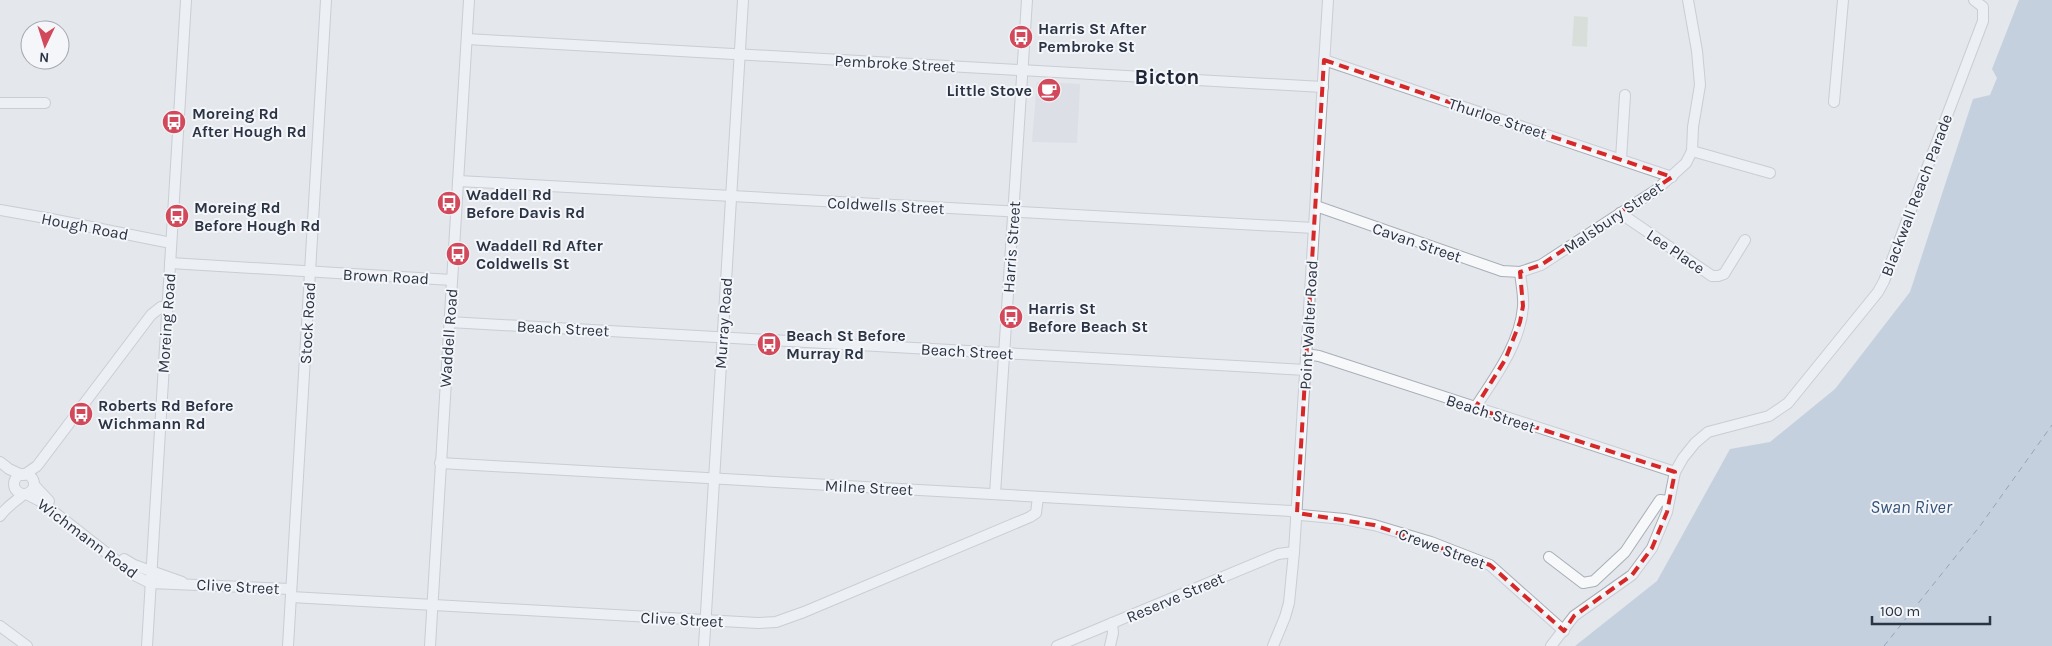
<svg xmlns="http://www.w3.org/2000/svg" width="2052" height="646" viewBox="0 0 2052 646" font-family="Karla,sans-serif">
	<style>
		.built { fill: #d2d6de }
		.green { fill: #c9d6c5 }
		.water { fill: #9fb4cc }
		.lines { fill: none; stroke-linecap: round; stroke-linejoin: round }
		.ferry { stroke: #34527a; stroke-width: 1; stroke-dasharray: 6 5; stroke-linecap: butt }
		.minor-casing { stroke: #a9aeb7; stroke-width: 12 }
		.minor { stroke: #f7f8fa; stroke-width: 10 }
		.marked { fill: none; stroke: #d62828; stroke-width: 4; stroke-dasharray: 10 6; stroke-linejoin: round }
		.labels { text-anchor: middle; stroke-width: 4; stroke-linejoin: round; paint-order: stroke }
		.poi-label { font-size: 16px; font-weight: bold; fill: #2b3445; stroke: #f4f6f9; text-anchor: start }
		.street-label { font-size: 16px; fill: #2b3445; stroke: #f4f6f9 }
		.water-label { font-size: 18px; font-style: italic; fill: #34527a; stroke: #f4f6f9 }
		.district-label { font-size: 21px; font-weight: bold; fill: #1d2536; stroke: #f4f6f9 }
	</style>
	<rect width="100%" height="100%" fill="#e4e7ec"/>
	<!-- built -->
	<polygon class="built" points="1037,82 1080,84 1077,143 1032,142"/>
	<!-- green -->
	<polygon class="green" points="1574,16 1588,17 1587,47 1572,46"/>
	<!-- water -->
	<polygon class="water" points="2019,0 2052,0 2052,646 1575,646 1657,581 1730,449 1770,442 1835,389 1910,292 1973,99 1990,95 1997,78 1992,69"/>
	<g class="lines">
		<!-- ferry -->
		<polyline class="ferry" points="1884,646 1980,526 2052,425"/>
		<!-- minor casing -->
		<g class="minor-casing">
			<g id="minor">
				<polyline points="467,39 1323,87"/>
				<polyline points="1324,60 1672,177"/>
				<polyline points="1834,102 1843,0"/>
				<polyline points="0,103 45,103"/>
				<polyline points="1692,151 1770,173"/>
				<polyline points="1621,159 1625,95"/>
				<polyline points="458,181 1314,228"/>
				<polyline points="1316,206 1502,271 1520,272 1541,265 1656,190 1686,163 1692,151 1693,127 1700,85 1697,51 1688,0"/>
				<polyline points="0,210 46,218 171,243"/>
				<polyline points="1620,213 1712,276 1718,276 1724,274 1745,240"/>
				<polyline points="170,263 452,280"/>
				<polyline points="449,322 1306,370"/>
				<polyline points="1306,354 1319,356 1675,472"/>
				<path d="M1475 408C1495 377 1520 344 1523 307 1524 296 1521 283 1520 272"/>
				<polyline points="0,462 9,469 22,475"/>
				<polyline points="440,463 1291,511 1301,515 1344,519 1374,525 1431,542 1490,565 1564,631"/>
				<circle cx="24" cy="484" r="10"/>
				<polyline points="24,475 37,466 151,315 161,307 167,306"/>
				<polyline points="34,485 49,501"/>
				<polyline points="26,494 40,501 136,576 150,583 291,589"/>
				<polyline points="995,494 1027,0"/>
				<path d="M0 516C7 506 15 502 24 494"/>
				<polyline points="1549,557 1583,583 1594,581 1625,552 1660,500 1669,501"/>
				<polyline points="124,559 134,565 182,582"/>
				<polyline points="291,597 758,623 776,622 804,612 1030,517 1036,513 1038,497"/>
				<polyline points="0,626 27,646"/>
				<polyline points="147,646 186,0"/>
				<polyline points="288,646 326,0"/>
				<polyline points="430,646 469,0"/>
				<polyline points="704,646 743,0"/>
				<polyline points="1057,646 1278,554 1294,552"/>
				<polyline points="1110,646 1113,633 1112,623"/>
				<polyline points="1273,646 1285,617 1289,603 1294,552 1328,0"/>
				<polyline points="1551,646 1574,616 1632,575 1652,548 1667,512 1675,472 1683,458 1695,443 1708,432 1769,416 1788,403 1878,292 1884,281 1983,21 1983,7 1974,0"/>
			</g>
		</g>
		<!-- minor -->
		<use href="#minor" class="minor"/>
	</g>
	<!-- marked area -->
	<path d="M0 0H2052V646H0ZM1324 60 1672 177 1541 265 1520 272 1523 306 1520 322 1505 360 1475 408 1675 472 1667 512 1652 548 1632 575 1574 616 1564 631 1490 565 1374 525 1297 513Z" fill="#e4e7ec" fill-opacity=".55" fill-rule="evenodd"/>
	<path class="marked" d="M1324 60 1672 177 1541 265 1520 272 1523 306 1520 322 1505 360 1475 408 1675 472 1667 512 1652 548 1632 575 1574 616 1564 631 1490 565 1374 525 1297 513Z"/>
	<!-- icons -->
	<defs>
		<g id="bus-disc" transform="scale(1.25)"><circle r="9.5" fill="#d1495b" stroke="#f4f6f9"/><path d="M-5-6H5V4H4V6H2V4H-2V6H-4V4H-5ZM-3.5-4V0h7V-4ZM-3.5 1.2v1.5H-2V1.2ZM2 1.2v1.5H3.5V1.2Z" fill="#fff"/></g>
		<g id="cafe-disc" transform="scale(1.25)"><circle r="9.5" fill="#d1495b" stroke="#f4f6f9"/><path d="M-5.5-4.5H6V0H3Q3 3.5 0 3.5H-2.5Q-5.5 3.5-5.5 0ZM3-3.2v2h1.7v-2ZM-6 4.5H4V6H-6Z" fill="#fff"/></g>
	</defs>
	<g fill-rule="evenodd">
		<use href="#bus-disc" x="1021" y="37"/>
		<use href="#cafe-disc" x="1049" y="90"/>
		<use href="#bus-disc" x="174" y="122"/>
		<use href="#bus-disc" x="449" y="203"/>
		<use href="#bus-disc" x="177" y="216"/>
		<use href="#bus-disc" x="458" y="254"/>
		<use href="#bus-disc" x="1011" y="317"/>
		<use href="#bus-disc" x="769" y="344"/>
		<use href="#bus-disc" x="81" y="414"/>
	</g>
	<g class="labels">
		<!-- poi labels -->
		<g class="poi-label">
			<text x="1038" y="34">Harris St After<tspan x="1038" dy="18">Pembroke St</tspan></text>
			<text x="1032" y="96" text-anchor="end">Little Stove</text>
			<text x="192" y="119">Moreing Rd<tspan x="192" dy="18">After Hough Rd</tspan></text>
			<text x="466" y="200">Waddell Rd<tspan x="466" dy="18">Before Davis Rd</tspan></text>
			<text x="194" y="213">Moreing Rd<tspan x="194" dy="18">Before Hough Rd</tspan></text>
			<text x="476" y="251">Waddell Rd After<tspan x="476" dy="18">Coldwells St</tspan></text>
			<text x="1028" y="314">Harris St<tspan x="1028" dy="18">Before Beach St</tspan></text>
			<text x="786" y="341">Beach St Before<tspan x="786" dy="18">Murray Rd</tspan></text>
			<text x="98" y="411">Roberts Rd Before<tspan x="98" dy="18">Wichmann Rd</tspan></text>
		</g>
		<!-- street labels -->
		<g class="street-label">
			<text transform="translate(895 63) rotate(3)" y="6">Pembroke Street</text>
			<text transform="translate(1498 118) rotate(18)" y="6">Thurloe Street</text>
			<text transform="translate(1916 195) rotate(-69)" y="6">Blackwall Reach Parade</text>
			<text transform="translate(886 205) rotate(3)" y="6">Coldwells Street</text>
			<text transform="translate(1613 217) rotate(-34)" y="6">Malsbury Street</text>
			<text transform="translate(85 226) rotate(11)" y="6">Hough Road</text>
			<text transform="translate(1417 242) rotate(19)" y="6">Cavan Street</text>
			<text transform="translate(1011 247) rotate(-86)" y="6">Harris Street</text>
			<text transform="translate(1676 251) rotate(34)" y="6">Lee Place</text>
			<text transform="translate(386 276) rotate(3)" y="6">Brown Road</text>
			<text transform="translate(166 323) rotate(-86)" y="6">Moreing Road</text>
			<text transform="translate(307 323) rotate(-87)" y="6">Stock Road</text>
			<text transform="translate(723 323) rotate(-86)" y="6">Murray Road</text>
			<text transform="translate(1308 325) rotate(-87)" y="6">Point Walter Road</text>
			<text transform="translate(563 328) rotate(3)" y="6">Beach Street</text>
			<text transform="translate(448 338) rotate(-86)" y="6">Waddell Road</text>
			<text transform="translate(967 351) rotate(3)" y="6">Beach Street</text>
			<text transform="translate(1491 413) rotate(18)" y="6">Beach Street</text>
			<text transform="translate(869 487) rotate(3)" y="6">Milne Street</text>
			<text transform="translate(88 538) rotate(37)" y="6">Wichmann Road</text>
			<text transform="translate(1442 548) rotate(20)" y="6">Crewe Street</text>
			<text transform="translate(238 586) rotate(3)" y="6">Clive Street</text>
			<text transform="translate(1175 597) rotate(-23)" y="6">Reserve Street</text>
			<text transform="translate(682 619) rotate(3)" y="6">Clive Street</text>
		</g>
		<!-- water labels -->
		<g class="water-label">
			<text x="1911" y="513">Swan River</text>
		</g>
		<!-- district labels -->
		<g class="district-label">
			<text x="1167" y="84">Bicton</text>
		</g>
	</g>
	<!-- north arrow -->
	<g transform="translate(45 45) rotate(184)"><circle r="24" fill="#f4f6f9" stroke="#a4a8b1"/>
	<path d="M0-4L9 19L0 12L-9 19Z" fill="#d1495b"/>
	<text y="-8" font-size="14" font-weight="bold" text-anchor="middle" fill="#2b3445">N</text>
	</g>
	<!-- scale -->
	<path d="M1872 616v8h118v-8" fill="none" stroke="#2b3445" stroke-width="2.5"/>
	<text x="1880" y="616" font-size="15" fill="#2b3445" stroke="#f4f6f9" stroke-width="4" paint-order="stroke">100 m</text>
</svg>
